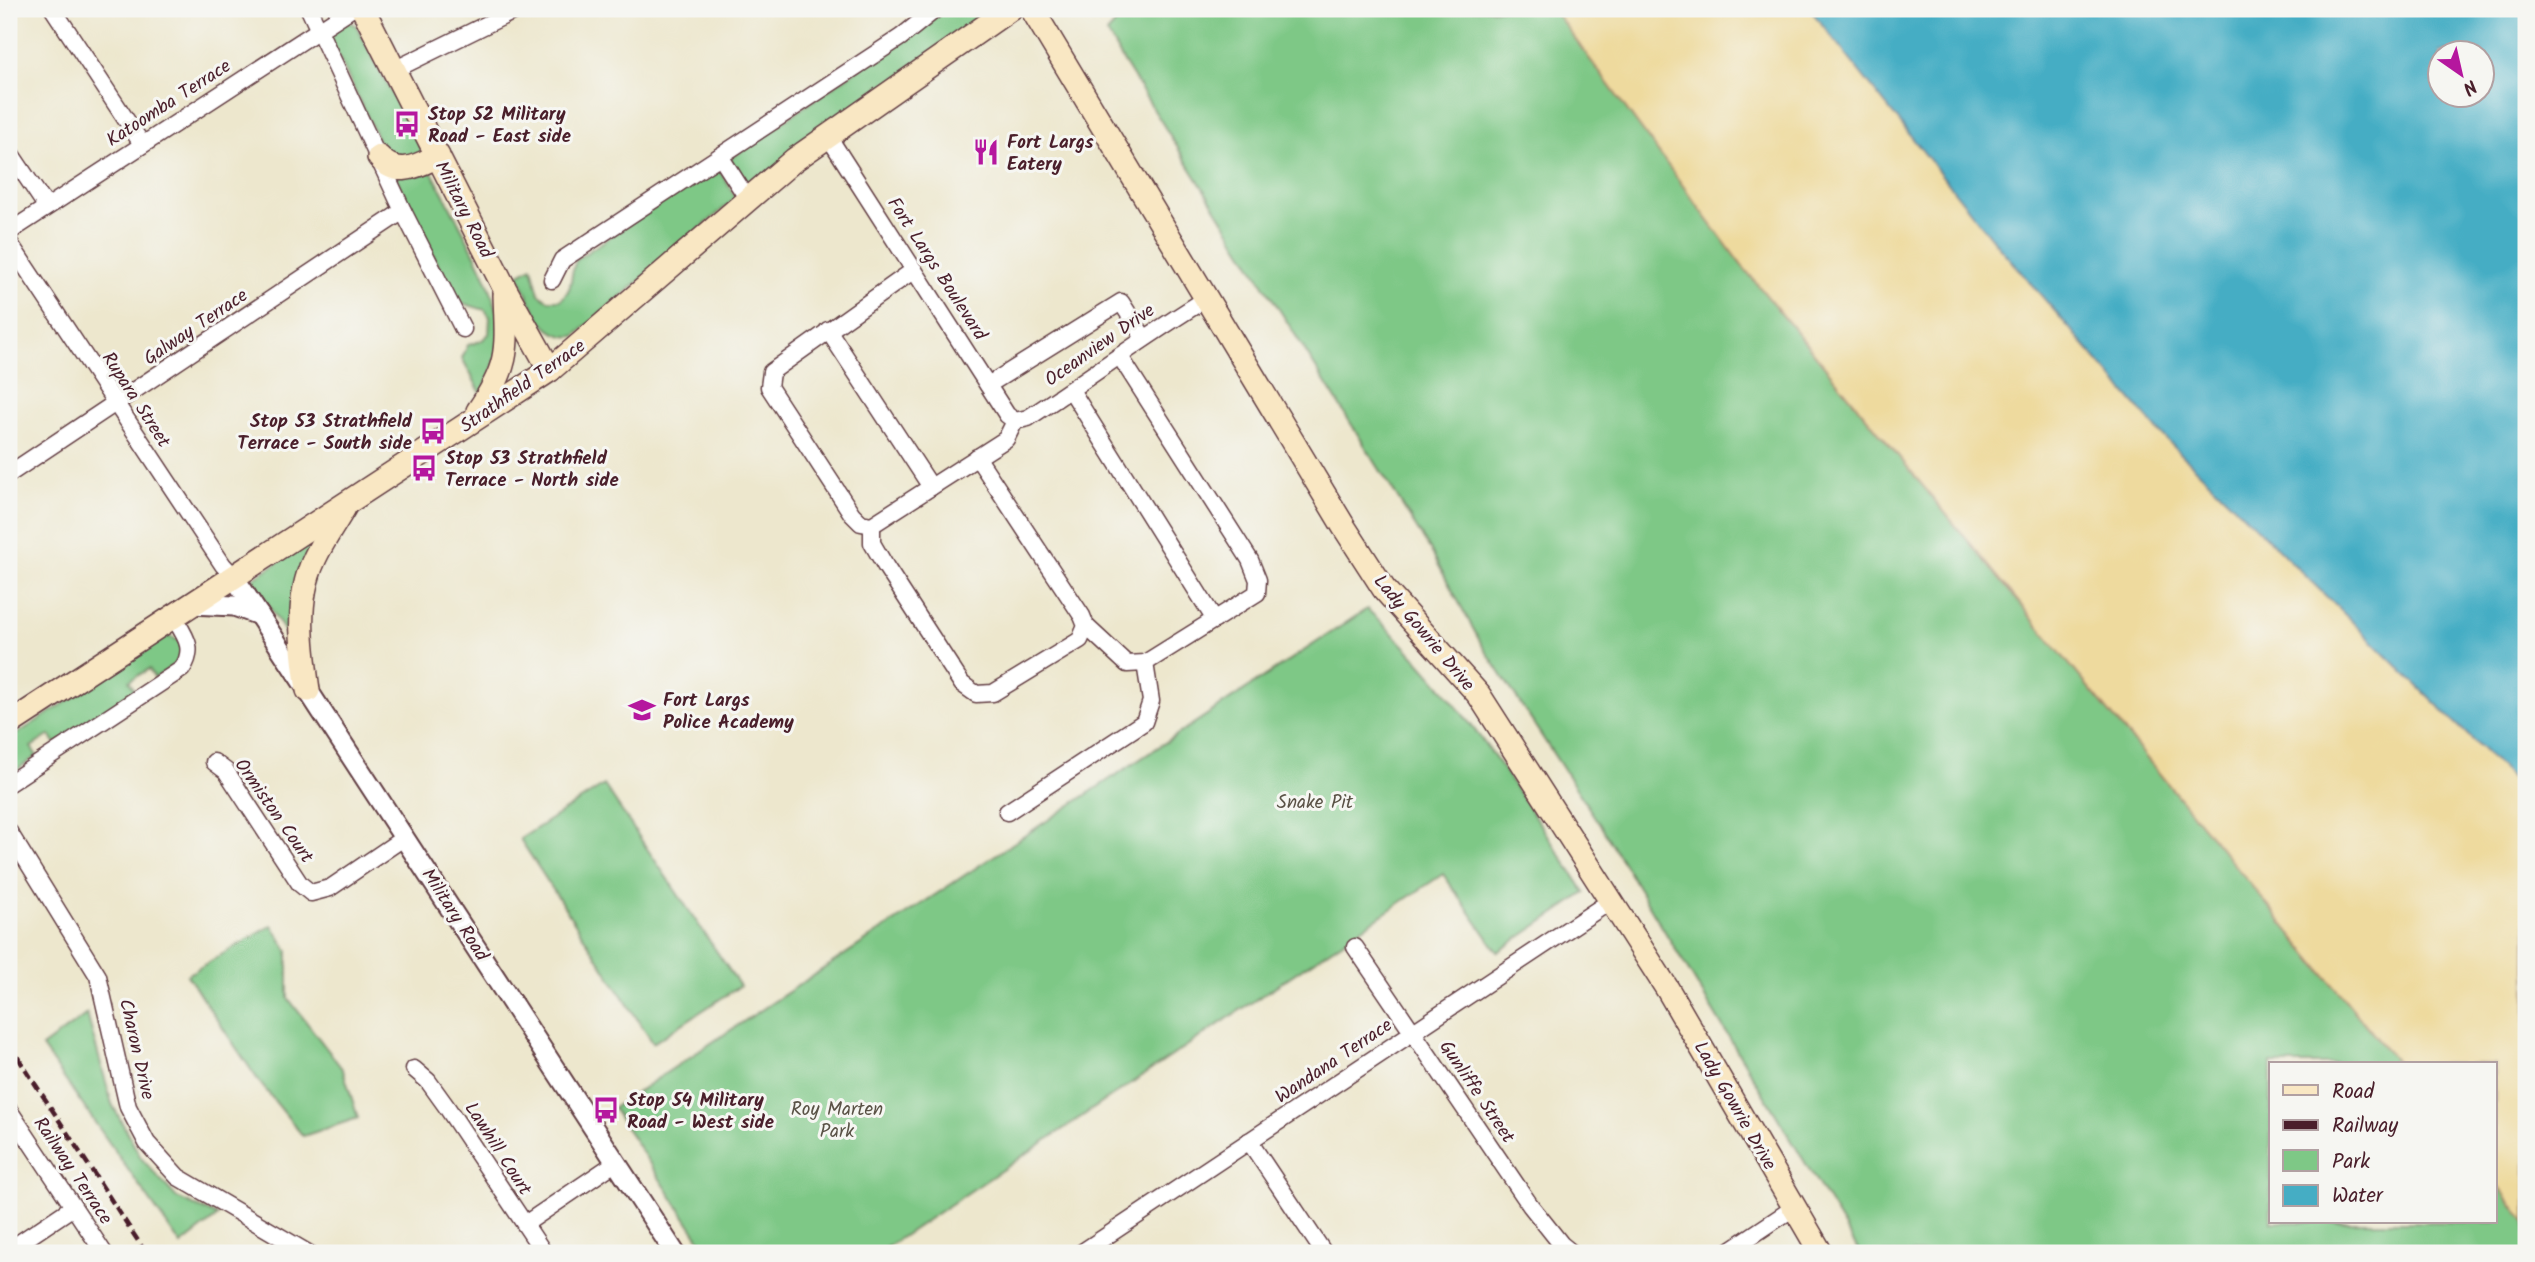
<svg xmlns="http://www.w3.org/2000/svg" width="2535" height="1262" viewBox="0 0 2535 1262" font-family="Kalam,sans-serif">
	<style>
		.green { fill: #7ec886; stroke: #647458; stroke-width: 2 }
		.sand { fill: #eeda9e; stroke: #9c7c64; stroke-width: 2 }
		.water { fill: #45adc4; stroke: #486678; stroke-width: 2; fill-rule: evenodd }
		.lines { fill: none; stroke-linecap: round; stroke-linejoin: round }
		.minor-casing { stroke: #623d43; stroke-width: 19 }
		.tertiary-casing { stroke: #623d43; stroke-width: 23 }
		.secondary-casing { stroke: #623d43; stroke-width: 26 }
		.minor { stroke: #fff; stroke-width: 16 }
		.tertiary { stroke: #fff; stroke-width: 19 }
		.secondary { stroke: #f9e7c3; stroke-width: 23 }
		.rail { stroke: #4a1f2b; stroke-width: 4.5; stroke-dasharray: 10 5; stroke-linecap: butt }
		.labels { text-anchor: middle; stroke-width: 6; stroke-linejoin: round; paint-order: stroke }
		.street-label { font-size: 19px; fill: #4a1f2b; stroke: #f6f6f2 }
		.poi-label { font-size: 19px; font-weight: bold; fill: #4a1f2b; stroke: #f6f6f2; text-anchor: start }
		.park-label { font-size: 19px; fill: #5a5246; stroke: #f6f6f2 }
	</style>
	<rect width="100%" height="100%" fill="#f6f6f2"/>
	<filter id="ink" filterUnits="userSpaceOnUse"><feTurbulence type="fractalNoise" baseFrequency=".0143" numOctaves="2"/><feDisplacementMap in="SourceGraphic" scale="14" xChannelSelector="R" yChannelSelector="G"/><feConvolveMatrix kernelMatrix="1 2 1 2 8 2 1 2 1" color-interpolation-filters="sRGB"/></filter>
	<filter id="wash" filterUnits="userSpaceOnUse"><feTurbulence type="fractalNoise" baseFrequency=".00686" numOctaves="4" result="noise"/><feDisplacementMap in="SourceGraphic" scale="28" xChannelSelector="R" yChannelSelector="G"/><feGaussianBlur stdDeviation="1.57" result="paint"/><feColorMatrix in="noise" values="0 0 0 0 0 0 0 0 0 0 0 0 0 0 0 0 0 1.4 0 .05"/><feComposite in="paint" operator="in"/></filter>
	<g filter="url(#wash)">
		<rect width="100%" height="100%" fill="#ede7cd"/>
		<!-- green -->
		<g class="green">
			<polygon points="944,9 986,9 975,22 751,185 746,185 731,163 731,158"/>
			<polygon points="1109,9 1553,9 1739,262 2398,1064 2271,1064 2271,1222 2495,1222 2495,1182 2526,1222 2526,1253 1860,1253 1602,828 1482,645 1431,551 1122,59 1107,33 1118,21 1118,14"/>
			<polygon points="347,21 356,25 423,152 405,164 383,150 331,41 333,30"/>
			<path d="M712 169 720 171 736 198 575 336C541 341 531 300 518 275L532 267 539 294 548 300H560C576 288 568 274 577 259Z"/>
			<path d="M429 170 432 172C451 210 505 299 501 339 499 357 488 378 482 395L462 358 468 345 481 341 489 334 490 317 485 310 455 301 395 176Z"/>
			<polygon points="319,536 300,656 252,579"/>
			<path d="M1367 609C1458 692 1518 791 1585 893L1498 952 1443 874 878 1253H709L613 1108Z"/>
			<polygon points="168,636 182,642 180,661 155,678 149,669 129,681 135,691 56,744 50,735 31,747 37,756 9,775 9,739"/>
			<polygon points="604,785 740,986 653,1043 520,839"/>
			<polygon points="272,925 288,951 288,998 343,1070 358,1118 303,1136 260,1083 187,975"/>
			<polygon points="87,1014 112,1104 141,1158 177,1198 218,1216 181,1245 42,1047"/>
		</g>
		<!-- sand -->
		<polygon class="sand" points="1553,9 1810,9 1995,242 2162,435 2526,792 2526,1222 2495,1182 2495,1064 2398,1064 1739,262"/>
		<!-- water -->
		<path class="water" d="M1810 9H2526V792L2162 435 1995 242ZM2440 52H2482V94H2440Z"/>
	</g>
	<g filter="url(#ink)">
		<g class="lines">
			<!-- minor casing -->
			<g class="minor-casing">
				<g id="minor">
					<polyline points="53,9 142,144"/>
					<polyline points="309,9 403,211 463,329"/>
					<polyline points="394,70 518,9"/>
					<polyline points="828,136 1007,415 1015,421"/>
					<polyline points="9,151 46,206"/>
					<polyline points="720,156 749,201"/>
					<polyline points="9,232 351,9"/>
					<polyline points="9,242 223,565 234,577"/>
					<polyline points="914,270 771,372 769,387 852,514 861,523 872,525 1006,439 1015,421"/>
					<polyline points="552,280 562,260 901,37 936,9"/>
					<polyline points="828,330 931,487"/>
					<polyline points="988,385 1121,302 1144,338"/>
					<polyline points="1071,390 1215,620"/>
					<path d="M1015 421 1028 418C1088 379 1145 336 1206 299"/>
					<polyline points="9,474 403,211"/>
					<polyline points="872,525 872,543 886,567 962,684 976,694 993,693 1080,640 1086,626 1082,616 977,457"/>
					<polyline points="1086,626 1127,664 1145,663 1257,593 1258,580 1250,560 1121,358"/>
					<polyline points="214,762 226,771 300,884 311,893 330,888 405,837"/>
					<path d="M9 783 182 669C196 648 185 636 173 616"/>
					<polyline points="1007,812 1144,722 1151,701 1145,663"/>
					<polyline points="9,832 98,976 128,1107 147,1143 178,1177 308,1253"/>
					<polyline points="1355,947 1530,1205 1561,1244 1572,1253"/>
					<polyline points="414,1069 428,1081 446,1106 544,1253"/>
					<polyline points="9,1110 104,1253"/>
					<polyline points="1249,1141 1324,1253"/>
					<polyline points="525,1224 615,1163"/>
					<polyline points="9,1250 73,1207"/>
					<polyline points="1081,1253 1609,902"/>
					<polyline points="1726,1253 1795,1207"/>
				</g>
			</g>
			<!-- tertiary casing -->
			<g class="tertiary-casing">
				<g id="tertiary">
					<polyline points="234,577 675,1253"/>
					<polyline points="191,604 234,606 259,615"/>
				</g>
			</g>
			<!-- secondary casing -->
			<g class="secondary-casing">
				<g id="secondary">
					<polyline points="363,9 505,289 550,370"/>
					<polyline points="1032,9 1344,527 1384,589 1479,695 1668,990 1821,1253"/>
					<path d="M379 157C397 178 417 166 438 156"/>
					<path d="M478 411C510 365 507 349 505 295"/>
					<path d="M308 690C302 648 295 600 314 560 322 542 334 525 344 508"/>
					<polyline points="9,724 550,370 794,160 1010,9"/>
				</g>
			</g>
			<!-- minor -->
			<use href="#minor" class="minor"/>
			<!-- tertiary -->
			<use href="#tertiary" class="tertiary"/>
			<!-- secondary -->
			<use href="#secondary" class="secondary"/>
			<!-- rail -->
			<polyline class="rail" points="9,1044 146,1253"/>
		</g>
	</g>
	<!-- icons -->
	<defs>
		<g id="bus-bare" transform="scale(2.1)"><path d="M-5-6H5V4H4V6H2V4H-2V6H-4V4H-5ZM-3.5-4V0h7V-4ZM-3.5 1.2v1.5H-2V1.2ZM2 1.2v1.5H3.5V1.2Z" fill="#b5179e" stroke="#f6f6f2" stroke-width="2.5" paint-order="stroke"/></g>
		<g id="restaurant-bare" transform="scale(2.1)"><path d="M-5-6h1v4h1v-4h1v4h1v-4h1v5L-1.5 .5V6h-2V.5L-5-1ZM5-6V6H3V1.5H1.5Q1.5-4 5-6Z" fill="#b5179e" stroke="#f6f6f2" stroke-width="2.5" paint-order="stroke"/></g>
		<g id="university-bare" transform="scale(2.1)"><path d="M0-5L7-2L0 1L-7-2ZM-4 1L0 2.5L4 1V4Q0 6-4 4Z" fill="#b5179e" stroke="#f6f6f2" stroke-width="2.5" paint-order="stroke"/></g>
	</defs>
	<g fill-rule="evenodd">
		<use href="#bus-bare" x="407" y="124"/>
		<use href="#restaurant-bare" x="986" y="152"/>
		<use href="#bus-bare" x="433" y="431"/>
		<use href="#bus-bare" x="424" y="468"/>
		<use href="#university-bare" x="642" y="710"/>
		<use href="#bus-bare" x="606" y="1110"/>
	</g>
	<g class="labels">
		<!-- street labels -->
		<g class="street-label">
			<text transform="translate(168 102) rotate(-33)" y="7">Katoomba Terrace</text>
			<text transform="translate(465 209) rotate(63)" y="7">Military Road</text>
			<text transform="translate(938 268) rotate(57)" y="7">Fort Largs Boulevard</text>
			<text transform="translate(195 326) rotate(-34)" y="7">Galway Terrace</text>
			<text transform="translate(1099 344) rotate(-35)" y="7">Oceanview Drive</text>
			<text transform="translate(522 385) rotate(-35)" y="7">Strathfield Terrace</text>
			<text transform="translate(137 399) rotate(57)" y="7">Rupara Street</text>
			<text transform="translate(1425 632) rotate(50)" y="7">Lady Gowrie Drive</text>
			<text transform="translate(275 810) rotate(55)" y="7">Ormiston Court</text>
			<text transform="translate(456 914) rotate(57)" y="7">Military Road</text>
			<text transform="translate(138 1049) rotate(77)" y="7">Charon Drive</text>
			<text transform="translate(1333 1060) rotate(-34)" y="7">Wandana Terrace</text>
			<text transform="translate(1478 1091) rotate(56)" y="7">Gunliffe Street</text>
			<text transform="translate(1736 1105) rotate(60)" y="7">Lady Gowrie Drive</text>
			<text transform="translate(499 1148) rotate(57)" y="7">Lawhill Court</text>
			<text transform="translate(74 1170) rotate(56)" y="7">Railway Terrace</text>
		</g>
		<!-- poi labels -->
		<g class="poi-label">
			<text x="428" y="120">Stop 52 Military<tspan x="428" dy="22">Road - East side</tspan></text>
			<text x="1007" y="148">Fort Largs<tspan x="1007" dy="22">Eatery</tspan></text>
			<text x="412" y="427" text-anchor="end">Stop 53 Strathfield<tspan x="412" dy="22">Terrace - South side</tspan></text>
			<text x="445" y="464">Stop 53 Strathfield<tspan x="445" dy="22">Terrace - North side</tspan></text>
			<text x="663" y="706">Fort Largs<tspan x="663" dy="22">Police Academy</tspan></text>
			<text x="627" y="1106">Stop 54 Military<tspan x="627" dy="22">Road - West side</tspan></text>
		</g>
		<!-- park labels -->
		<g class="park-label">
			<text x="1315" y="808">Snake Pit</text>
			<text x="837" y="1115">Roy Marten<tspan x="837" dy="22">Park</tspan></text>
		</g>
	</g>
	<!-- margin -->
	<rect width="2535" height="1262" fill="none" stroke="#f6f6f2" stroke-width="35"/>
	<!-- legend -->
	<rect x="2269" y="1062" width="228" height="161" fill="#f6f6f2" stroke="#b1a0a2" stroke-width="2"/>
	<rect x="2283" y="1085" width="35" height="10" fill="#f9e7c3" stroke="#b1a0a2" stroke-width="2"/>
	<text x="2332" y="1098" font-size="21" fill="#4a1f2b">Road</text>
	<rect x="2283" y="1120" width="35" height="10" fill="#4a1f2b" stroke="#b1a0a2" stroke-width="2"/>
	<text x="2332" y="1132" font-size="21" fill="#4a1f2b">Railway</text>
	<rect x="2283" y="1150" width="35" height="21" fill="#7ec886" stroke="#b1a0a2" stroke-width="2"/>
	<text x="2332" y="1168" font-size="21" fill="#4a1f2b">Park</text>
	<rect x="2283" y="1185" width="35" height="21" fill="#45adc4" stroke="#b1a0a2" stroke-width="2"/>
	<text x="2332" y="1202" font-size="21" fill="#4a1f2b">Water</text>
	<!-- north arrow -->
	<g transform="translate(2461 74) rotate(146)"><circle r="33" fill="#f6f6f2" stroke="#b1a0a2" stroke-width="2"/>
	<path d="M0-5L12 26L0 18L-12 26Z" fill="#b5179e"/>
	<text y="-10" font-size="19" font-weight="bold" text-anchor="middle" fill="#4a1f2b">N</text>
	</g>
</svg>
